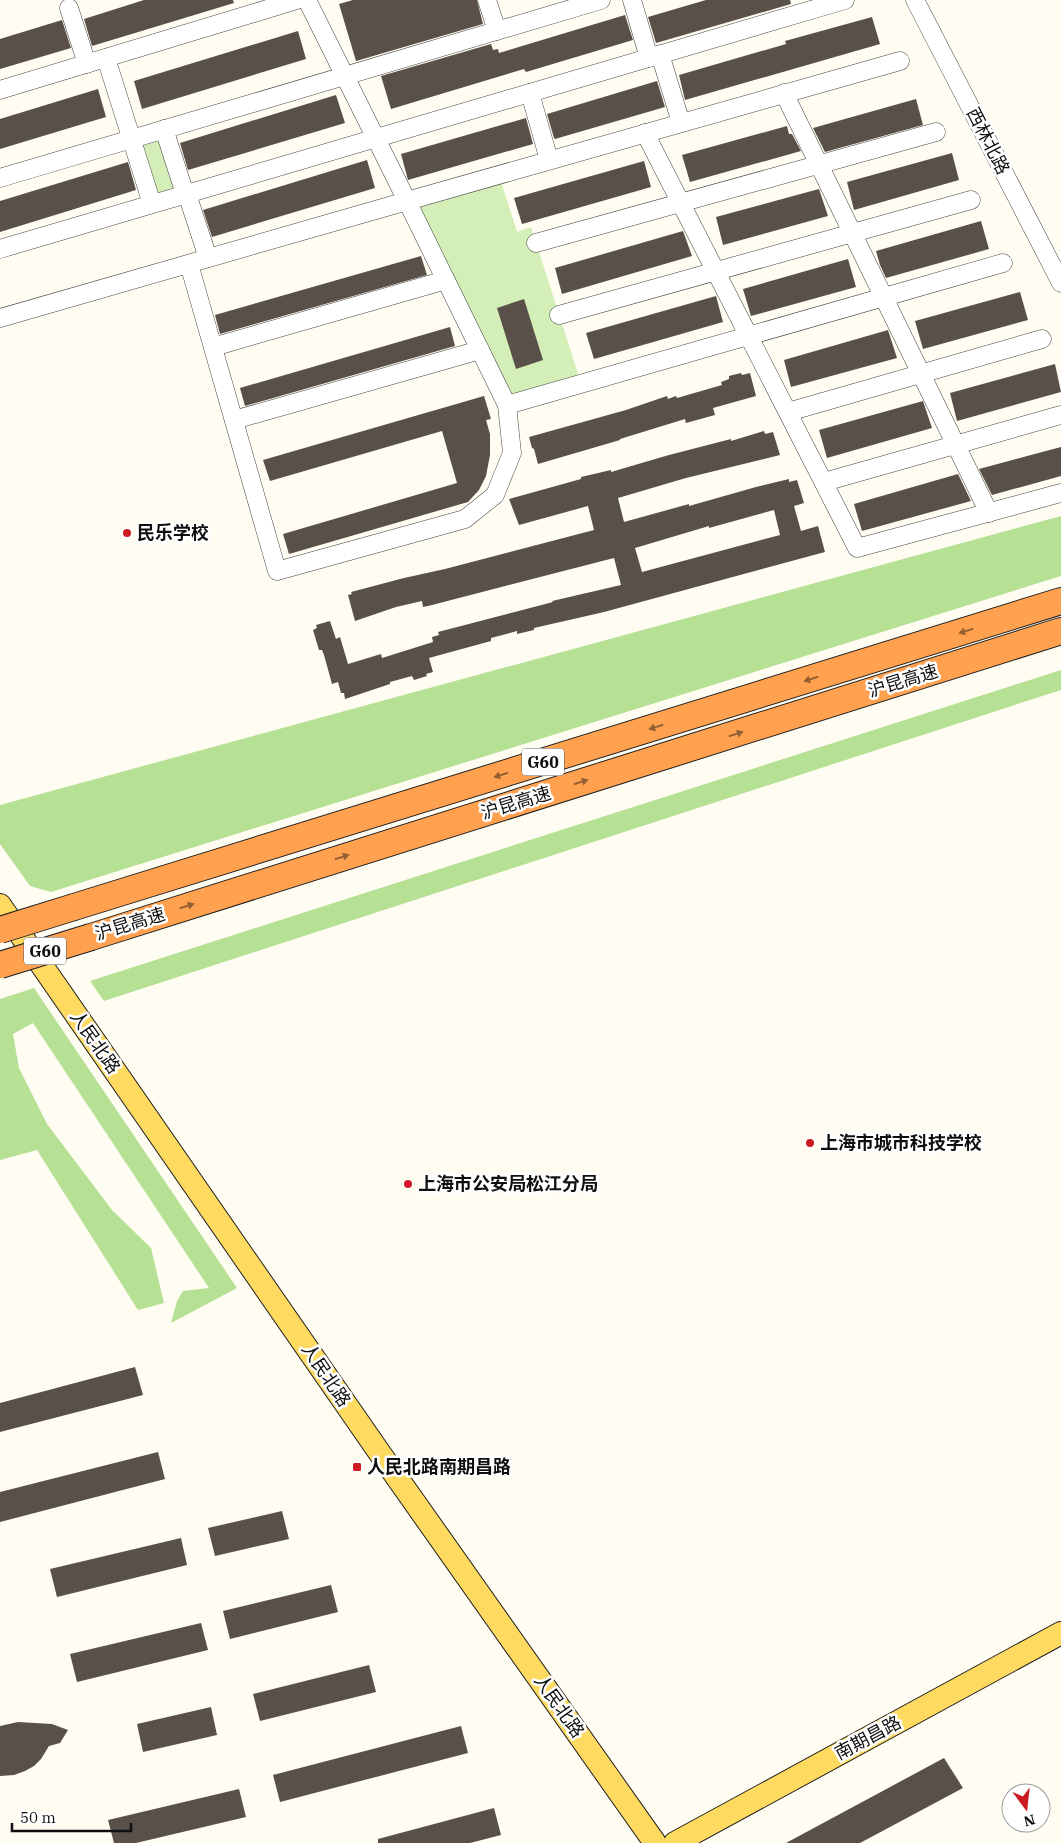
<svg xmlns="http://www.w3.org/2000/svg" width="1061" height="1843" viewBox="0 0 1061 1843" font-family="'IBM Plex Serif','Noto Sans SC',serif">
	<style>
		.green { fill: #d3eeb6 }
		.forest { fill: #b6e094 }
		.building { fill: #59504a; fill-rule: evenodd }
		.lines { fill: none; stroke-linecap: round; stroke-linejoin: round }
		.minor-casing { stroke: #424242; stroke-width: 19 }
		.major-casing { stroke: #202020; stroke-width: 24 }
		.highway-casing { stroke: #202020; stroke-width: 28 }
		.minor { stroke: #fff; stroke-width: 18 }
		.major { stroke: #ffda61; stroke-width: 22 }
		.highway { stroke: #ffa14f; stroke-width: 26 }
		.highway-bridge-casing { stroke: #202020; stroke-width: 28; stroke-linecap: butt }
		.highway-bridge { stroke: #ffa14f; stroke-width: 26 }
		.oneway { fill: #935f32 }
		.poi-dot { fill: #cd1a20; stroke: #fff; stroke-width: 2 }
		.labels { text-anchor: middle; stroke-width: 5; stroke-linejoin: round; paint-order: stroke }
		.shield { fill: #fff; stroke: #575757; stroke-width: 1 }
		.shield-label { font-size: 16px; font-weight: bold; fill: #0f0f0f }
		.street-label { font-size: 18px; fill: #0f0f0f; stroke: #fff }
		.poi-label { font-size: 18px; font-weight: bold; fill: #0f0f0f; stroke: #fff; text-anchor: start }
	</style>
	<rect width="100%" height="100%" fill="#fffcf1"/>
	<!-- green -->
	<g class="green">
		<polygon points="164,129 185,194 152,204 132,139"/>
		<polygon points="499,175 517,232 531,227 581,383 507,405 407,201"/>
	</g>
	<!-- forest -->
	<g class="forest">
		<polygon points="1061,516 1061,576 51,892 30,886 0,844 0,805"/>
		<polygon points="1061,670 1061,690 104,1001 90,981"/>
		<polygon points="34,988 237,1288 171,1323 177,1301 183,1291 209,1288 33,1023 13,1034 19,1068 47,1124 112,1210 151,1248 164,1303 138,1310 37,1150 0,1160 0,999"/>
	</g>
	<!-- building -->
	<g class="building">
		<polygon points="144,0 233,0 234,3 92,46 84,19"/>
		<polygon points="353,0 477,0 483,24 356,61 339,4"/>
		<polygon points="706,0 790,0 791,4 656,43 648,17"/>
		<polygon points="625,15 633,40 526,72 524,69 391,109 381,76 491,44 493,50 498,49 499,53"/>
		<polygon points="872,17 880,44 685,100 679,75 786,44 785,41"/>
		<polygon points="62,20 71,48 0,69 0,39"/>
		<polygon points="298,31 306,59 142,109 134,81"/>
		<polygon points="657,81 665,107 555,139 554,138 547,114"/>
		<polygon points="98,89 106,117 0,149 0,119"/>
		<polygon points="336,95 345,123 188,170 180,143"/>
		<polygon points="916,99 923,125 825,152 813,128"/>
		<polygon points="526,118 533,144 408,180 401,154"/>
		<polygon points="787,126 789,134 792,134 801,151 690,182 682,155"/>
		<polygon points="952,153 959,180 854,210 847,182"/>
		<polygon points="367,160 375,188 212,237 203,210"/>
		<polygon points="644,161 651,187 522,224 514,198"/>
		<polygon points="128,162 136,190 0,232 0,201"/>
		<polygon points="819,189 828,216 723,245 716,217"/>
		<polygon points="981,221 989,249 886,278 880,265 876,251"/>
		<polygon points="683,231 692,256 562,294 555,268"/>
		<polygon points="421,256 427,275 220,334 215,315"/>
		<polygon points="848,259 856,287 751,316 743,289"/>
		<polygon points="1020,292 1028,320 923,349 915,321"/>
		<polygon points="716,296 723,322 594,359 586,333"/>
		<polygon points="524,299 543,360 516,369 497,308"/>
		<polygon points="450,327 455,346 245,406 240,388"/>
		<polygon points="888,330 897,358 791,387 784,360"/>
		<polygon points="1055,364 1061,392 957,421 950,393"/>
		<polygon points="741,373 742,375 750,373 756,396 713,408 715,415 686,423 685,419 620,439 620,440 538,464 534,449 532,448 529,437 626,410 667,396 668,399 676,396 677,398 722,385 721,382 729,379 729,376"/>
		<polygon points="484,396 491,419 486,420 490,434 490,455 486,476 479,490 468,502 289,554 283,534 457,483 442,431 270,481 263,460"/>
		<polygon points="923,401 932,428 827,458 819,430"/>
		<path d="M764 431 765 434 773 432 780 455 686 478 618 498 624 522 689 504V506L756 487 789 479V482L797 480 804 503 794 506 801 531 818 526 825 552 604 612 534 628V630L517 634V631L491 638V641L429 658 433 672 426 674 427 676 414 680 412 676 390 682V684L345 699 344 693H341L338 682 332 684 324 655 322 650H319L313 630 317 628 316 625 330 621 336 639 340 637 348 664 381 654 382 658 433 642 432 637 439 635 438 632 553 602 552 601 621 585 614 558 432 605 423 607 422 601 396 607 355 621 348 595 352 594 351 592 404 578 445 569 594 530 588 506 519 525 509 499 581 479V477L611 470V472L669 455 731 439V441ZM774 510 780 535 642 572 635 548 709 526V528Z"/>
		<polygon points="1061,447 1061,476 992,495 979,469"/>
		<polygon points="958,474 971,501 862,531 854,504"/>
		<polygon points="135,1367 143,1395 0,1432 0,1403"/>
		<polygon points="158,1452 165,1479 0,1522 0,1492"/>
		<polygon points="282,1511 289,1539 215,1556 208,1528"/>
		<polygon points="181,1538 187,1565 57,1597 50,1569"/>
		<polygon points="331,1585 338,1612 230,1639 223,1611"/>
		<polygon points="201,1623 208,1650 77,1682 70,1654"/>
		<polygon points="369,1665 376,1692 260,1721 253,1694"/>
		<polygon points="211,1707 217,1735 143,1752 137,1724"/>
		<polygon points="18,1722 52,1724 68,1730 60,1743 49,1746 41,1759 34,1766 25,1771 14,1775 0,1776 0,1726"/>
		<polygon points="461,1726 468,1753 280,1802 273,1775"/>
		<polygon points="944,1758 963,1788 860,1843 786,1843"/>
		<polygon points="239,1789 246,1817 136,1843 114,1843 108,1820"/>
		<polygon points="494,1808 501,1835 470,1843 378,1843 378,1839"/>
	</g>
	<g class="lines">
		<!-- minor casing -->
		<g class="minor-casing">
			<g id="minor">
				<polyline points="307,0 407,201 900,61"/>
				<polyline points="487,0 497,31"/>
				<polyline points="632,0 649,58"/>
				<polyline points="915,0 1061,283"/>
				<polyline points="69,8 87,64"/>
				<polyline points="660,54 681,123"/>
				<polyline points="106,58 152,204"/>
				<polyline points="0,90 297,0"/>
				<polyline points="530,93 549,160"/>
				<polyline points="784,93 989,513"/>
				<polyline points="164,129 185,194"/>
				<polyline points="645,133 857,548 1061,493"/>
				<polyline points="0,178 601,0"/>
				<polyline points="187,194 208,258"/>
				<polyline points="536,243 936,132"/>
				<polyline points="0,249 845,0"/>
				<polyline points="189,264 277,571 465,519 495,495 512,453 507,405"/>
				<polyline points="559,315 971,200"/>
				<polyline points="0,318 407,201 507,405 1003,263"/>
				<polyline points="213,347 446,280"/>
				<polyline points="788,412 1042,339"/>
				<polyline points="234,420 480,350"/>
				<polyline points="824,482 1061,415"/>
			</g>
		</g>
		<!-- major casing -->
		<g class="major-casing">
			<g id="major">
				<polyline points="0,905 379,1452 655,1843"/>
				<polyline points="675,1843 1061,1633"/>
			</g>
		</g>
		<!-- highway casing -->
		<g class="highway-casing">
			<g id="highway">
				<polyline points="74,907 1061,601"/>
				<polyline points="91,937 1061,631"/>
			</g>
		</g>
		<!-- minor -->
		<use href="#minor" class="minor"/>
		<!-- major -->
		<use href="#major" class="major"/>
		<!-- highway -->
		<use href="#highway" class="highway"/>
		<!-- highway-bridge casing -->
		<g class="highway-bridge-casing">
			<g id="highway-bridge">
				<polyline points="0,930 74,907"/>
				<polyline points="0,965 91,937"/>
			</g>
		</g>
		<!-- highway-bridge -->
		<use href="#highway-bridge" class="highway-bridge"/>
	</g>
	<!-- one-way arrows -->
	<defs><path id="oneway-solid" d="M-6-.8H1V-3.2L6.5 0L1 3.2V.8H-6Z" transform="scale(1.25)"/></defs>
	<g class="oneway">
		<use href="#oneway-solid" transform="translate(966 631) rotate(163)"/>
		<use href="#oneway-solid" transform="translate(811 679) rotate(163)"/>
		<use href="#oneway-solid" transform="translate(656 727) rotate(163)"/>
		<use href="#oneway-solid" transform="translate(736 734) rotate(-17)"/>
		<use href="#oneway-solid" transform="translate(501 775) rotate(163)"/>
		<use href="#oneway-solid" transform="translate(581 782) rotate(-17)"/>
		<use href="#oneway-solid" transform="translate(342 857) rotate(-17)"/>
		<use href="#oneway-solid" transform="translate(187 906) rotate(-17)"/>
	</g>
	<!-- markers -->
	<g class="poi-dot">
		<circle cx="127" cy="533" r="5"/>
		<circle cx="810" cy="1143" r="5"/>
		<circle cx="408" cy="1184" r="5"/>
		<rect x="352" y="1462" width="10" height="10" rx="2.5"/>
	</g>
	<g class="labels">
		<!-- shield labels -->
		<g class="shield">
			<rect x="522" y="748.5" width="42" height="27" rx="4"/>
			<rect x="24" y="937.5" width="42" height="27" rx="4"/>
		</g>
		<g class="shield-label">
			<text x="543" y="768">G60</text>
			<text x="45" y="957">G60</text>
		</g>
		<!-- street labels -->
		<g class="street-label">
			<text transform="translate(988 141) rotate(63)" y="6">西林北路</text>
			<text transform="translate(903 681) rotate(-17)" y="6">沪昆高速</text>
			<text transform="translate(516 803) rotate(-17)" y="6">沪昆高速</text>
			<text transform="translate(130 924) rotate(-17)" y="6">沪昆高速</text>
			<text transform="translate(95 1042) rotate(55)" y="6">人民北路</text>
			<text transform="translate(326 1375) rotate(56)" y="6">人民北路</text>
			<text transform="translate(559 1706) rotate(55)" y="6">人民北路</text>
			<text transform="translate(868 1738) rotate(-28)" y="6">南期昌路</text>
		</g>
		<!-- poi labels -->
		<g class="poi-label">
			<text x="137" y="539">民乐学校</text>
			<text x="820" y="1149">上海市城市科技学校</text>
			<text x="418" y="1190">上海市公安局松江分局</text>
			<text x="367" y="1473">人民北路南期昌路</text>
		</g>
	</g>
	<!-- north arrow -->
	<g transform="translate(1026 1808) rotate(165)"><circle r="24" fill="#ffffff" stroke="#9f9f9f"/>
	<path d="M0-4L9 19L0 12L-9 19Z" fill="#cd1a20"/>
	<text y="-8" font-size="14" font-weight="bold" text-anchor="middle" fill="#0f0f0f">N</text>
	</g>
	<!-- scale -->
	<path d="M12 1823v8h119v-8" fill="none" stroke="#0f0f0f" stroke-width="2.5"/>
	<text x="20" y="1823" font-size="15" fill="#0f0f0f" stroke="#ffffff" stroke-width="4" paint-order="stroke">50 m</text>
</svg>
